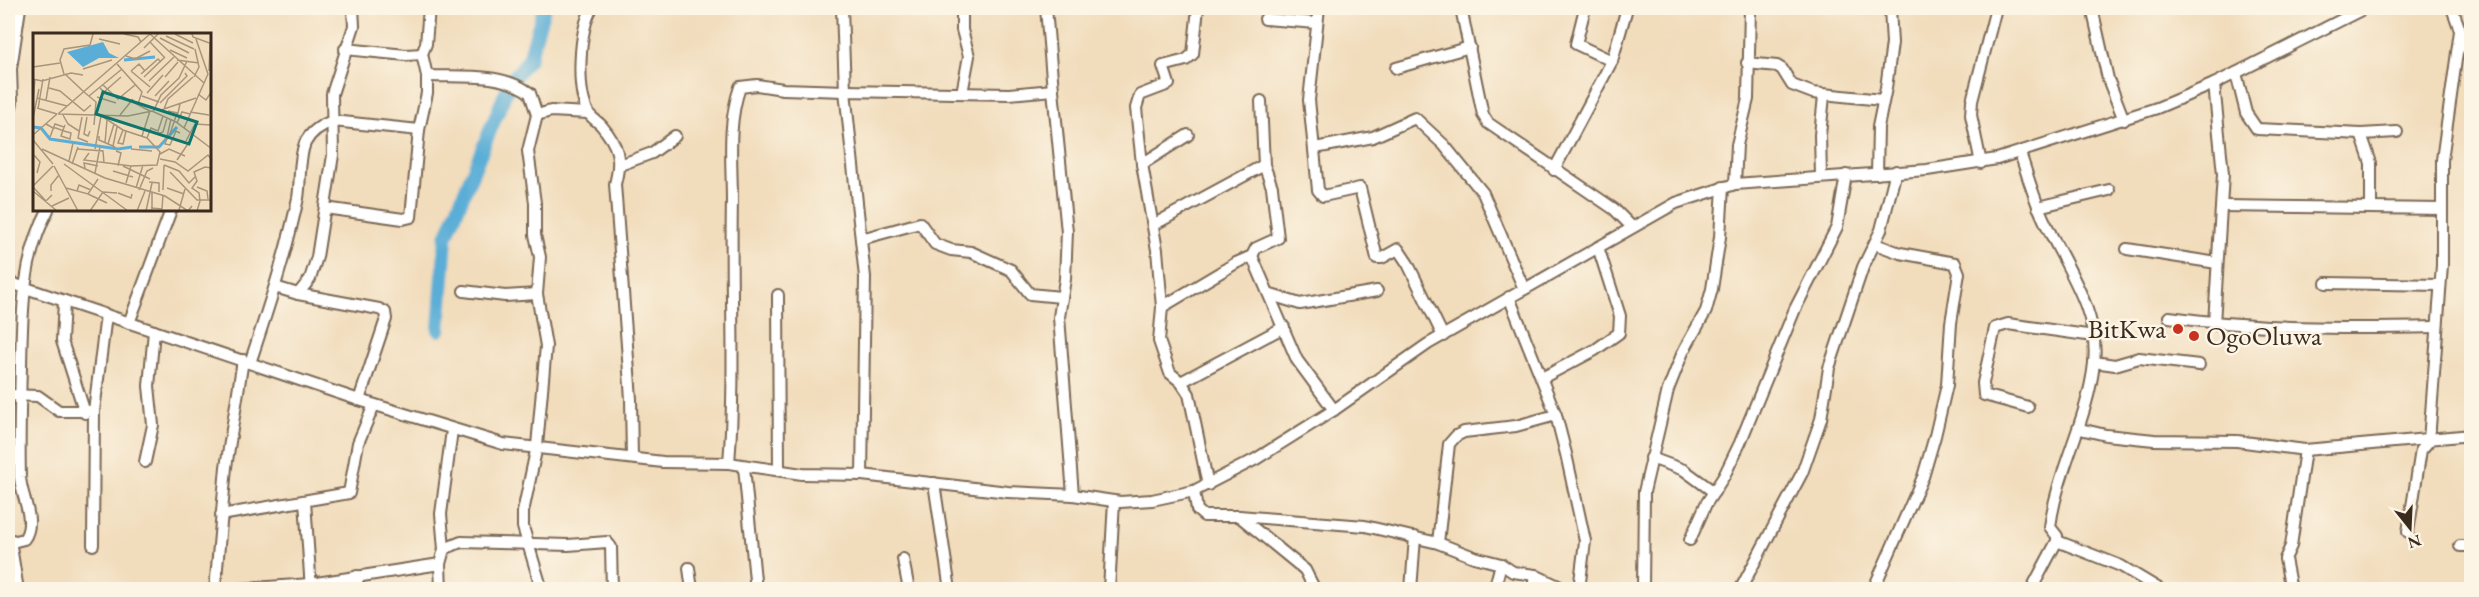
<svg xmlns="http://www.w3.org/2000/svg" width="2479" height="597" viewBox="0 0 2479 597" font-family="'EB Garamond',serif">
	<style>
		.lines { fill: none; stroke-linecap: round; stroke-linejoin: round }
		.river { stroke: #5aadd6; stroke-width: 14 }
		.minor-casing { stroke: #7b6855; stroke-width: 14 }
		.minor { stroke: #fff; stroke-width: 10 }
		.poi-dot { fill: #c8321e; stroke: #fcf5e5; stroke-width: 2 }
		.labels { text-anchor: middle; stroke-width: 5; stroke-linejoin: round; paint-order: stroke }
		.poi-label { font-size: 27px; fill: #3b2a1e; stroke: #fcf5e5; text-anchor: end }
		.inset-river { fill: none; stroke: #5aadd6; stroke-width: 3 }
		.inset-road { fill: none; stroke: #a8957c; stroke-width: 1.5 }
		.view { fill: #0f766e; fill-opacity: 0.15; stroke: #0f766e; stroke-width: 3 }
		.inset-edge { fill: none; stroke: #3b2a1e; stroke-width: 3 }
	</style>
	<rect width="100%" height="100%" fill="#fcf5e5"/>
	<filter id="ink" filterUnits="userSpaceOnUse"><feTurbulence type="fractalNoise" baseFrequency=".0167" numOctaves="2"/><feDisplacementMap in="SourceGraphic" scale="12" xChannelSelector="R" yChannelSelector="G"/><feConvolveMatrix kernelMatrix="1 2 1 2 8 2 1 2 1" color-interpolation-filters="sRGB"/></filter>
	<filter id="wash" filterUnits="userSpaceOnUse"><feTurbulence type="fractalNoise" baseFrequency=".008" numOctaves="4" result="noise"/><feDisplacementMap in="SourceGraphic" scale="24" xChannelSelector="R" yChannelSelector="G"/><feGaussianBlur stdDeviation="1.35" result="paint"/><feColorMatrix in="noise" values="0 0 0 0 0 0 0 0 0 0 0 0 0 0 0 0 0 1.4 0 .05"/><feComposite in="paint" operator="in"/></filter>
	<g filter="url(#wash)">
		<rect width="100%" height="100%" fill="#f1dcbb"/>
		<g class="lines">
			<!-- river -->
			<polyline class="river" points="439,330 446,237 510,82 529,59 544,8"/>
		</g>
	</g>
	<g filter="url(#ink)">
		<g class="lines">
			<!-- minor casing -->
			<g class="minor-casing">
				<g id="minor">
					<path d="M592 8C579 30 576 89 588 112 590 117 597 121 601 125 618 145 622 158 615 184L631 399 632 458"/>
					<polyline points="1198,8 1193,54 1186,60 1163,66 1169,84 1140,95 1136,108 1142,164 1157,250 1162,307 1159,341 1170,373 1181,382 1189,394 1208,485"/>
					<polyline points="1319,8 1309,100 1318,190 1323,196 1360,188 1377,258 1382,258 1398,249 1408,264 1443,336"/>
					<polyline points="1461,8 1483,115 1488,123 1614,209 1632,227"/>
					<polyline points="1585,8 1576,44 1612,61"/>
					<polyline points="2092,8 2108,79 2124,120"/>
					<polyline points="2452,8 2472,63"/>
					<polyline points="1265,19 1317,23"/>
					<polyline points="345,49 406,55 422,54"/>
					<polyline points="1747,63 1777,66 1782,69 1792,85 1813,93 1882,100"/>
					<polyline points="1396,68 1470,47"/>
					<polyline points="2236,73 2246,113 2257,129 2361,134 2397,132"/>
					<path d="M427 76C462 77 501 72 530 93L537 115 528 151 535 203V235L540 257 537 294 546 346 537 446 523 512V527L542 590"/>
					<polyline points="2214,84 2223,174 2214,324"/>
					<polyline points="1053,90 1067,232 1065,279 1059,317 1073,495"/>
					<polyline points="962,93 969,56 962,30 962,8"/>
					<polyline points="537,115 551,111 588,113"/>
					<polyline points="8,118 12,102 11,69 20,8"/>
					<polyline points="2361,134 2371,163 2371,208"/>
					<polyline points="1315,148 1373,137 1415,118 1444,145 1483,193 1524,289"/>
					<path d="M2020 153C2028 176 2034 200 2045 222 2065 266 2100 312 2094 363 2088 420 2057 470 2050 527L2057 536V541"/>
					<polyline points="1981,163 1971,115 1972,101 1996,8"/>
					<polyline points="1142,164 1188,135"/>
					<polyline points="620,165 652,153 675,136"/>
					<polyline points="1554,170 1612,61 1627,8"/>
					<polyline points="1877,174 1878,127 1886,88 1892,43 1890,8"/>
					<polyline points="1821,176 1820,135 1824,96"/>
					<polyline points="1735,184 1737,145 1748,99 1750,8"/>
					<polyline points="2222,206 2442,209"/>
					<polyline points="2038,207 2109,190"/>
					<polyline points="325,208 403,219 411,217 419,130 427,93 427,76 422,54 426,44 429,8"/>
					<polyline points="1153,225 1264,165"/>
					<polyline points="861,239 920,223 935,244 951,250 971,252 1011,270 1030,294 1061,297"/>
					<polyline points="2127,249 2217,263"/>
					<polyline points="1252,256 1297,360 1334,410"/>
					<polyline points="8,282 359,400 503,444 663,462 729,463 802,474 862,475 1008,492 1073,495 1120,502 1152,500 1194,491 1256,459 1334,410 1428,344 1676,203 1735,184 1927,170 1997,159 2157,108 2214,84 2365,8"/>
					<polyline points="2326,283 2440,285"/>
					<polyline points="275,287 298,294 310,279 317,257 333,155 332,94 354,26 353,8"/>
					<polyline points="464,291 505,296 537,294"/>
					<polyline points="298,294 379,309 385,312 386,319 359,400"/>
					<polyline points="778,295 779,469"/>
					<polyline points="1271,295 1300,304 1377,291"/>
					<polyline points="1509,297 1556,415 1566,454 1585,541 1579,590"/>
					<polyline points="64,301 62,341 85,413"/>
					<polyline points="1162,307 1236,263 1252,256 1256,248 1278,238 1272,187 1264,165 1261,101"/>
					<path d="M2169 317C2257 329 2346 329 2435 327"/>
					<polyline points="129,323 171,210"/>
					<polyline points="2094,362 2115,365 2139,358 2199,365"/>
					<path d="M250 363C268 309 286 254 298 198 301 180 298 161 305 143 311 131 321 125 333 121L419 130"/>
					<polyline points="1542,378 1595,350 1619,333 1620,316 1598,247"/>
					<polyline points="1181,382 1284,327"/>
					<polyline points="8,395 38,396 59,411 90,411"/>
					<polyline points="2028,407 1984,395 1983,383 1995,328 2008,324 2094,336"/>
					<polyline points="2080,429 2106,435 2154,440 2237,441 2305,450 2472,435"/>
					<polyline points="1651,458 1684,470 1714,492"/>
					<polyline points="145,462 153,425 149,386 154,331"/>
					<path d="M729 463C736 376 730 289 732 201 732 163 727 124 740 87L757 85 783 89 845 91 842 8"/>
					<polyline points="744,467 756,590"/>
					<polyline points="862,475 865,277 845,91 1009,94 1053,90 1046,8"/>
					<polyline points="934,483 950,590"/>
					<polyline points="1194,491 1197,510 1204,516 1239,516 1365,526 1438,543 1474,557 1501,564 1513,572 1535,575 1567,590"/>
					<polyline points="305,501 311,590"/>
					<polyline points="221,515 349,493 358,443 374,405"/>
					<polyline points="1239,516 1305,570 1315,590"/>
					<polyline points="2408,532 2421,450 2429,441 2442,265 2442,160 2460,31"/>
					<path d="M8 539 16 541 24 539C37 521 21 497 20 477 19 440 20 403 21 367 22 312 22 260 48 210"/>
					<polyline points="10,540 18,590"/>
					<polyline points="1690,540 1706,504 1724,476 1740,443 1795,309 1837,227 1846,175"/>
					<polyline points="1438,543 1449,444 1456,436 1464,432 1516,426 1556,415"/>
					<polyline points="93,545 94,411 106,315"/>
					<polyline points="2460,546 2472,546"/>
					<polyline points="444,549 461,542 568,545 607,542 611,547 612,590"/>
					<polyline points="903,559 909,590"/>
					<polyline points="689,568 692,590"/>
					<polyline points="215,590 226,467 243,360"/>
					<polyline points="226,590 310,584 440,564"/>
					<polyline points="357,590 357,576"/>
					<polyline points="441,590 440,564 444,549 441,514 452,430"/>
					<polyline points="1109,590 1114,501"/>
					<polyline points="1411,590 1415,537"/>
					<polyline points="1494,590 1501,564"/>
					<polyline points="1533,590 1535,575"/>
					<polyline points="1643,590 1644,492 1668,390 1683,352 1706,311 1712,289 1720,237 1723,187"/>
					<polyline points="1740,590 1802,473 1821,419 1829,368 1863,267 1881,230 1896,171"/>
					<polyline points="1873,590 1923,477 1935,436 1947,385 1951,323 1959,273 1955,263 1900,253 1875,244"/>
					<polyline points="2031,590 2057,541 2121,566 2161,590"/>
					<polyline points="2291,590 2285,559 2291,546 2305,450"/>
				</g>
			</g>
			<!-- minor -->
			<use href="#minor" class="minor"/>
		</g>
	</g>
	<!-- markers -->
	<g class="poi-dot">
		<circle cx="2178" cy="329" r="6"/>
		<circle cx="2194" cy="336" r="6"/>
	</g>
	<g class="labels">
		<!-- poi labels -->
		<g class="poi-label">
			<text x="2166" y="338">BitKwa</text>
			<text x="2206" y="345" text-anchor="start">OgoOluwa</text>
		</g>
	</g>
	<!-- overview -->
	<g transform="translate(33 33)">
		<rect width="178" height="178" fill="#f1dcbb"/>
		<path d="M70 9 76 20 86 25H66L50 34 34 19Z" fill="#5aadd6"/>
		<path class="inset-river" d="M91 27 122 24M0 94 8 95 17 106 85 116 99 114M106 114H126L144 94"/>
		<path class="inset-road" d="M91 1 105 4 108 9M117 1 171 50M142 1 160 10M159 1 160 4 179 11M133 3 161 16M127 5 156 20M66 6 87 11M117 9 132 25M111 15 125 1M137 17 154 25M93 23 102 26 117 18M144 27 166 30M84 31 109 59 105 71M0 34 27 30M50 36 79 27M98 38 117 54M98 38 106 31 112 38M176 38 177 11M31 41 27 27 31 16 57 12 60 1M32 41 51 59M108 41 125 26 128 29M111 44 132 24M132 44 145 29M161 44 166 34 162 16M0 46 9 48 38 40 50 42M116 48 141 24M70 52 85 66 102 52M16 55 27 58 51 78 58 72M67 55 71 59 88 44M51 59 63 69 61 92M114 60 130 42M165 61 173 67 179 58M56 63 89 36M88 63 117 78M109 63 126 69M122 63 136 48M64 64 83 70M4 65 34 73M0 67 2 46M13 67 17 44M127 70 154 43 152 40M4 75 24 81M5 76 10 46M131 76 135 66 160 44M128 77 163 65M135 78 145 80 147 71M120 79 128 62 146 45 154 28M157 79 176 82M25 81 95 83 119 78 143 89 179 116M25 81 117 1M30 82 35 91 46 98M67 82 90 97 114 105 127 119 124 132 98 133 93 150M87 82 100 66M49 84 45 105 55 109M54 84 51 101 55 103 57 98M0 85 6 56M134 85 130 99 124 101 134 104 138 86M144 90 149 79 157 81M13 91 20 95H23L28 97H30L31 98 38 100 37 106 28 103 30 97 32 92M151 95 175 41 163 6M90 97 85 110 90 111 93 98M137 101 144 80M0 102 24 81M66 103V107L82 114M109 103 117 78M17 104 22 91 31 94M134 104 132 111 137 112 143 98 147 100M114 105 118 95 125 98 130 83M0 107 20 131M153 108 162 91 178 92M72 110 74 87M75 111 81 91M80 113 84 94M9 116 72 145 132 163 155 178 159 173M44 116 70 118 71 130M62 116 68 83M98 116 119 118M83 118 88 120 85 133M56 120 51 127 98 133M127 121 136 116 152 123M1 122 7 129 4 140M127 126 142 129 155 138 175 122 179 127M144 127 159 105M36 128 40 110M31 131 95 178M39 131 45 114M131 132 146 138 156 150 163 143M21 133 45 178M90 133 117 146M52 135 51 130 65 133M80 138 100 144M137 139 164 167H179M62 140 67 114M116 149 126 150V159M0 153 20 133M0 154 13 168 19 162M164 154 174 158 175 166M33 155 55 161 65 146M103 155 110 132M134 155 151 161M106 157 114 138 120 135M130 157 131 132M0 158 24 178M18 158V152L26 142M44 158 46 152 58 157M85 160 98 165 99 161M55 161 74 170M19 173 36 165M118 175 129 176 130 162M146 177 152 156M57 178 70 159 84 160M104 178 112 158M113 178 119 150M119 178V159M164 178 167 168 166 160 159 155 164 148 161 139 172 134 179 135"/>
		<path class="view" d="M70 59 164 89 156 111 63 81Z"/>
		<rect width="178" height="178" class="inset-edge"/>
	</g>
	<!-- margin -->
	<rect width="2479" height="597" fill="none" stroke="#fcf5e5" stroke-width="30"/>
	<!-- north arrow -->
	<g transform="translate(2410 528) rotate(162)" stroke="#fcf5e5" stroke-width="4.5" paint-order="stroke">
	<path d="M0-4.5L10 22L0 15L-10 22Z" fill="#3b2a1e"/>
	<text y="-9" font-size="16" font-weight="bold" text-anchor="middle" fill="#3b2a1e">N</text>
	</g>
</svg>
